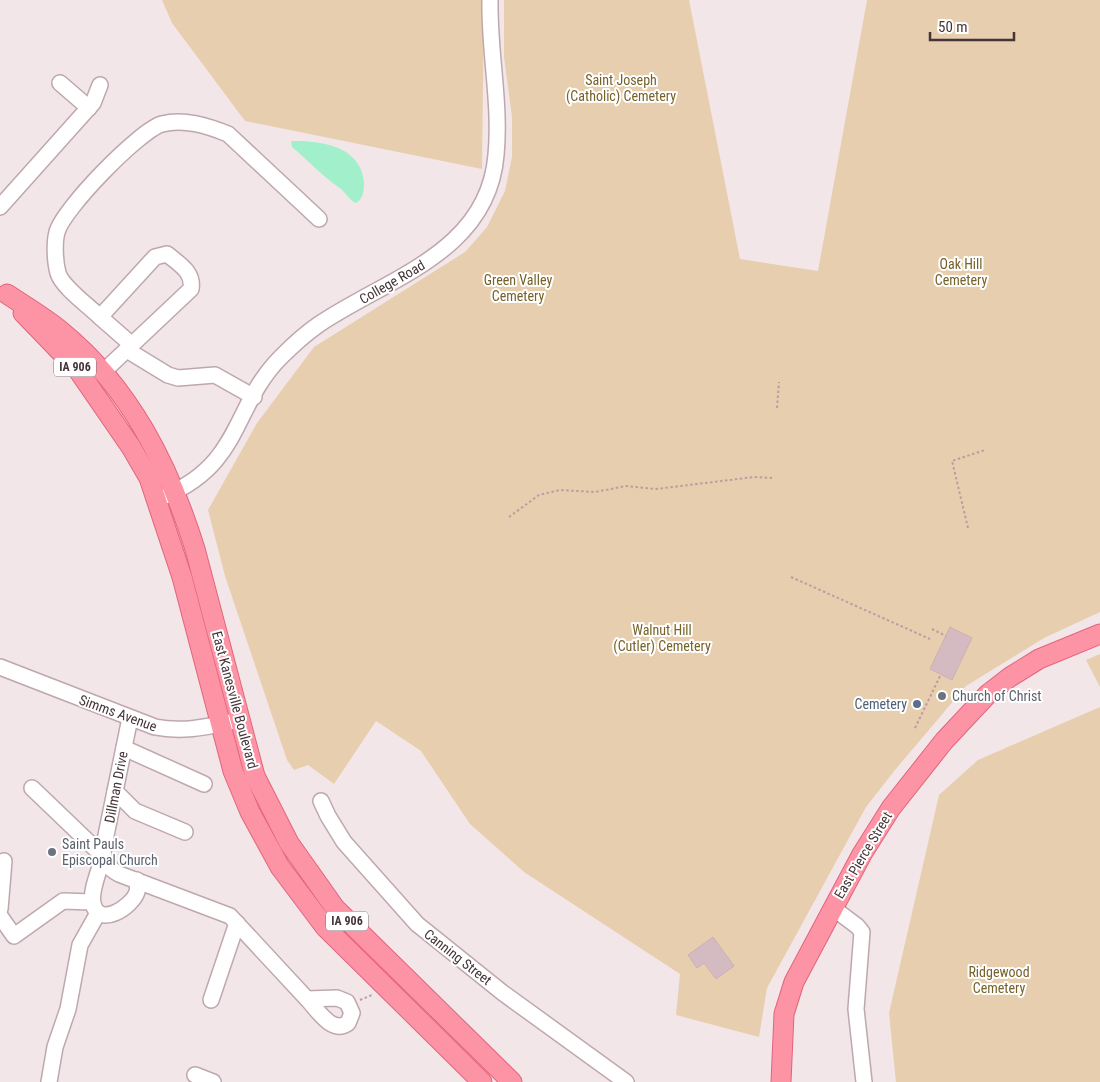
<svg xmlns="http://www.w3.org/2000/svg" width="1100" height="1082" viewBox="0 0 1100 1082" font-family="'Roboto Condensed',sans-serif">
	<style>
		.green { fill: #e7ceae }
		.water { fill: #a2efcb }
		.building { fill: #d4bbc2; stroke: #cfaeb7 }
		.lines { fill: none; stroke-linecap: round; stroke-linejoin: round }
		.minor-casing { stroke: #bea8ad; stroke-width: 18 }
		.major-casing { stroke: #e2647b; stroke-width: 21 }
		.path { stroke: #c09aa3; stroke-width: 2; stroke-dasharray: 2.5 2.5; stroke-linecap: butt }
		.minor { stroke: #fff; stroke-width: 15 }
		.major { stroke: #fd94a6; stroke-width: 19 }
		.worship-dot { fill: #6b7280; stroke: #fff; stroke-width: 2 }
		.service-dot { fill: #5c6f8a; stroke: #fff; stroke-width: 2 }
		.labels { text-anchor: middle; stroke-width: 4; stroke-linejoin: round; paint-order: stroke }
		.shield { fill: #fff; stroke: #7d7274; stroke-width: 1 }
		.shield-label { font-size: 12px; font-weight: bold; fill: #453539 }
		.park-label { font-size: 14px; fill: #766229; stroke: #fff }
		.street-label { font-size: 14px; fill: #453539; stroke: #fff }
		.worship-label { font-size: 14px; fill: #5b616d; stroke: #fff; text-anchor: start }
		.service-label { font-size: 14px; fill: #4e5e75; stroke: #fff; text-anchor: end }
	</style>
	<rect width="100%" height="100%" fill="#f3e6e8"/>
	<!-- green -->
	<g class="green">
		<polygon points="162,0 484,0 482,169 245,121 172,23"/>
		<polygon points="504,0 689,0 740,259 818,271 867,0 1100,0 1100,612 1044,638 966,686 895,770 866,807 767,988 759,1037 676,1015 680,974 524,872 470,824 421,751 376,721 334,784 308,765 294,770 287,760 225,576 208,510 257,423 314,347 465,252 487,227 505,191 512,157 512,117 504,57"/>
		<polygon points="1100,654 1100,687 1086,660"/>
		<polygon points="1100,707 1100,1082 896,1082 889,1013 939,795 978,760"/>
	</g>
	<!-- water -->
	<path class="water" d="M291 141C320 140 362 146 364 183 364 191 363 199 356 203 349 200 347 194 341 189 322 176 309 161 292 147Z"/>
	<!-- building -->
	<g class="building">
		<polygon points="950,627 972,638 952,680 930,669"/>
		<polygon points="713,937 734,966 716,979 704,963 697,968 688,955"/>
	</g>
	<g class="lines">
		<!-- minor casing -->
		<g class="minor-casing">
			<g id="minor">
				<polyline points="60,83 89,108"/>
				<polyline points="0,207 93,103 100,85"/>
				<path d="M100 317C89 306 62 287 58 273 55 262 54 243 57 232 63 209 140 130 162 124 184 118 208 126 228 134L319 219"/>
				<polyline points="127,350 168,375 178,378 215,375 254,397"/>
				<path d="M103 372 191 289C194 272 179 264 167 254L155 257 100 317 132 345"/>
				<path d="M165 496C243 463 232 406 281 357 292 346 305 334 318 325 387 278 488 253 496 155 501 104 489 52 490 0"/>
				<path d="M0 667 155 727C185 733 210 726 240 720"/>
				<path d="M130 718 103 850C103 861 109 869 119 874L230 916 307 999"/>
				<polyline points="124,748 204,784"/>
				<path d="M32 788 103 856C100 870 90 890 93 903 98 929 132 907 137 892 138 889 137 883 137 880"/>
				<polyline points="115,791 135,811 185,832"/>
				<polyline points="321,801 328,816 344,842 417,924 503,993 626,1082"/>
				<polyline points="833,908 857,926 862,932 856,1009 864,1082"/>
				<polyline points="0,909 4,861"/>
				<polyline points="0,916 14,936 63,901 92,902"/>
				<path d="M337 998 347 1002 352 1013 348 1023C332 1035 317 1009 307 999Z"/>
				<polyline points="211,1000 237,923"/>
				<polyline points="195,1075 213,1082"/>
				<polyline points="49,1082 55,1047 68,1009 80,945 98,913"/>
			</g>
		</g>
		<!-- major casing -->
		<g class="major-casing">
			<g id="major">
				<path d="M7 294C25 306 44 317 61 331 130 387 169 466 195 549L255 776 289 843 335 908 512 1082"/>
				<polyline points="23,313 78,370 131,447 149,478 182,577 233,771 250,812 280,867 325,927 482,1082"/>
				<polyline points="781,1082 784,1014 794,982 862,854 891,808 944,741 988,694 1010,677 1039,659 1100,634"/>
			</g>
		</g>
		<!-- path -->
		<g class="path">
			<polyline points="777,408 779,382"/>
			<polyline points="509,517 539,495 560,490 595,492 626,486 656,489 754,477 772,478"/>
			<polyline points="968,528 952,461 985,450"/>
			<polyline points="791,577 930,639"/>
			<polyline points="932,629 946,636"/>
			<polyline points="915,728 941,674"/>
			<polyline points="360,1000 372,995"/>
		</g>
		<!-- minor -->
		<use href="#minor" class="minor"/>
		<!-- major -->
		<use href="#major" class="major"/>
	</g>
	<!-- markers -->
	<g class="worship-dot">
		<circle cx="942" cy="696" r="5"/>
		<circle cx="52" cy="852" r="5"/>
	</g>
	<circle class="service-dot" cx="917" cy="704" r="5"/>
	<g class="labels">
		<!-- shield labels -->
		<g class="shield">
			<rect x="54" y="357.5" width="42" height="19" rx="4"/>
			<rect x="326" y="911.5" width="42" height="19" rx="4"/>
		</g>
		<g class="shield-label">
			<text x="75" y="371">IA 906</text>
			<text x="347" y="925">IA 906</text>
		</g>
		<!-- park labels -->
		<g class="park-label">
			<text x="621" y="85">Saint Joseph<tspan x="621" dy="16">(Catholic) Cemetery</tspan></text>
			<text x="961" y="269">Oak Hill<tspan x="961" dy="16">Cemetery</tspan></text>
			<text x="518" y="285">Green Valley<tspan x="518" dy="16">Cemetery</tspan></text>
			<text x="662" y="635">Walnut Hill<tspan x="662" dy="16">(Cutler) Cemetery</tspan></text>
			<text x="999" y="977">Ridgewood<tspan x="999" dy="16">Cemetery</tspan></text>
		</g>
		<!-- street labels -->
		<g class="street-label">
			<text transform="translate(392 282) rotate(-30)" y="5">College Road</text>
			<text transform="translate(235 700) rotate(75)" y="5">East Kanesville Boulevard</text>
			<text transform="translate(118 713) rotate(20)" y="5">Simms Avenue</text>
			<text transform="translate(116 787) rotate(-79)" y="5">Dillman Drive</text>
			<text transform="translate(863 855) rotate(-59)" y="5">East Pierce Street</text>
			<text transform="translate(458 957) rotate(38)" y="5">Canning Street</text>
		</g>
		<!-- worship labels -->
		<g class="worship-label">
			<text x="952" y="701">Church of Christ</text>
			<text x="62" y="849">Saint Pauls<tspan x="62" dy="16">Episcopal Church</tspan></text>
		</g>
		<!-- service labels -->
		<g class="service-label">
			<text x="907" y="709">Cemetery</text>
		</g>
	</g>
	<!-- scale -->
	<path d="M930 32v8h84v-8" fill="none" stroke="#453539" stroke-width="2.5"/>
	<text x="938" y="32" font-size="15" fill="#453539" stroke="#ffffff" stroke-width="4" paint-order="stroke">50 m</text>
</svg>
